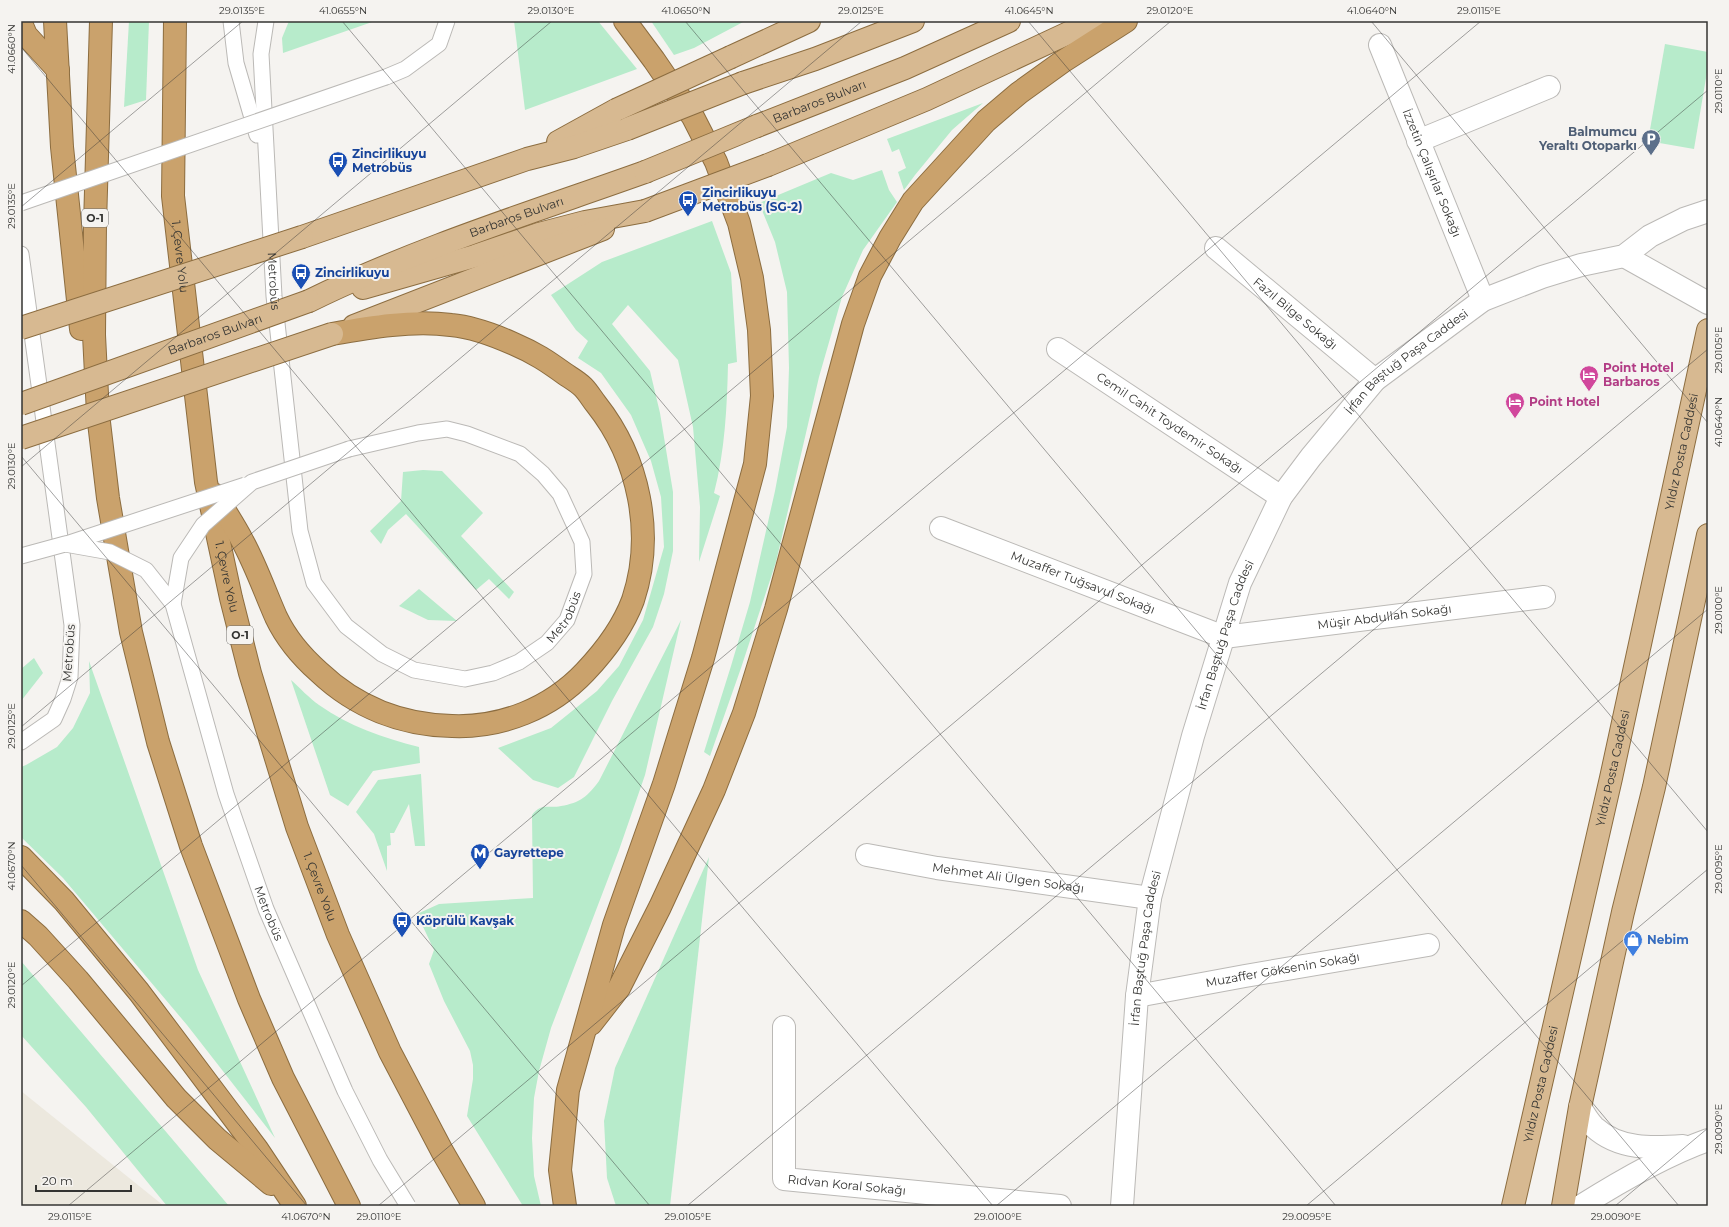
<svg xmlns="http://www.w3.org/2000/svg" width="1729" height="1227" viewBox="0 0 1729 1227" font-family="Montserrat,sans-serif">
	<style>
		.built { fill: #ece8de }
		.green { fill: #b7ebcb }
		.lines { fill: none; stroke-linecap: round; stroke-linejoin: round }
		.service-casing { stroke: #bbb9b6; stroke-width: 17 }
		.minor-casing { stroke: #bbb9b6; stroke-width: 24 }
		.tertiary-casing { stroke: #bbb9b6; stroke-width: 24 }
		.primary-casing { stroke: #8c6d40; stroke-width: 24 }
		.trunk-casing { stroke: #8c6d40; stroke-width: 24 }
		.service { stroke: #fff; stroke-width: 15 }
		.minor { stroke: #fff; stroke-width: 22 }
		.tertiary { stroke: #fff; stroke-width: 22 }
		.primary { stroke: #d7b991; stroke-width: 22 }
		.trunk { stroke: #caa26c; stroke-width: 22 }
		.service-bridge-casing { stroke: #bbb9b6; stroke-width: 17; stroke-linecap: butt }
		.primary-bridge-casing { stroke: #8c6d40; stroke-width: 24; stroke-linecap: butt }
		.service-bridge { stroke: #fff; stroke-width: 15 }
		.primary-bridge { stroke: #d7b991; stroke-width: 22 }
		.ticks { fill: none; stroke: #343432; stroke-width: 1; stroke-opacity: 0.45 }
		.labels { text-anchor: middle; stroke-width: 4; stroke-linejoin: round; paint-order: stroke }
		.shield { fill: #f5f3f0; stroke: #6e6d6b; stroke-width: 1 }
		.shield-label { font-size: 11px; font-weight: bold; fill: #343432 }
		.street-label { font-size: 12px; fill: #343432; stroke: #f5f3f0 }
		.service-label { font-size: 12px; font-weight: bold; fill: #4e5e75; stroke: #f5f3f0; text-anchor: end }
		.transit-label { font-size: 12px; font-weight: bold; fill: #164399; stroke: #f5f3f0; text-anchor: start }
		.hotel-label { font-size: 12px; font-weight: bold; fill: #b23c85; stroke: #f5f3f0; text-anchor: start }
		.shop-label { font-size: 12px; font-weight: bold; fill: #366cbe; stroke: #f5f3f0; text-anchor: start }
		.neatline { fill: none; stroke: #343432; stroke-width: 1.5 }
		.ticks-label { font-size: 10px; text-anchor: middle; fill: #343432 }
	</style>
	<rect width="100%" height="100%" fill="#f5f3f0"/>
	<!-- built -->
	<polygon class="built" points="21,1091 164,1206 21,1206"/>
	<!-- green -->
	<g class="green">
		<polygon points="129,21 149,21 146,100 124,107"/>
		<polygon points="289,21 375,21 283,53 282,38"/>
		<polygon points="514,21 598,21 637,69 525,110"/>
		<polygon points="651,21 745,21 694,48 674,55"/>
		<polygon points="1665,44 1708,52 1708,66 1694,149 1648,141"/>
		<polygon points="983,103 952,130 915,175 904,190 898,172 906,168 899,149 892,152 887,139"/>
		<polygon points="882,170 889,190 897,202 863,250 842,297 819,377 776,562 741,668 710,756 704,752 731,666 750,602 775,491 787,427 789,368 787,292 775,242 759,203 831,173 853,180"/>
		<path d="M712 221 731 273 737 362 728 364C727 407 725 450 714 493L720 496 699 562 700 507 693 427 678 360 628 305 612 324 650 371 660 413 673 492V551L664 594 653 627 612 701 574 777 558 788 533 780 498 748 551 728 597 691 619 666 643 620 664 547 661 497 651 461 631 415 601 373 578 358 588 341 576 330 551 295 602 262Z"/>
		<polygon points="423,470 442,471 483,513 461,536 514,592 509,599 489,579 476,590 406,514 388,530 381,544 370,531 401,501 403,472"/>
		<polygon points="419,589 457,621 428,620 399,606"/>
		<path d="M681 620 645 775 619 850 551 1028 539 1071 534 1098 532 1138 534 1176 541 1206H523L467 1116 473 1079V1065L470 1051 444 1001 429 964 434 950 417 914 439 904 533 898 532 815C542 802 547 809 561 806 580 803 588 796 599 781Z"/>
		<polygon points="34,658 43,673 21,701 21,669"/>
		<polygon points="89,661 198,970 275,1138 187,1025 63,878 21,837 21,767 26,765 57,747 73,728 90,693"/>
		<path d="M291 680C300 688 309 698 319 705 349 726 383 738 419 747L420 763 373 771 348 806 330 795Z"/>
		<polygon points="421,774 425,846 415,846 409,804 394,833 390,833 391,845 387,846 387,871 374,834 356,812 378,780"/>
		<polygon points="709,857 670,1206 616,1206 607,1178 604,1121 615,1068"/>
		<polygon points="21,961 229,1206 167,1206 86,1107 21,1035"/>
	</g>
	<g class="lines">
		<!-- service casing -->
		<g class="service-casing">
			<g id="service">
				<polyline points="231,21 236,63 257,135"/>
				<path id="s1" d="M266 21 261 54 274 296 300 531 314 583 346 626 382 654 414 670 465 679 493 673 519 662 547 643 567 620 584 574 582 542 560 494 543 474 520 454 467 434 447 429 418 433 349 449"/>
				<polyline points="386,77 405,69 439,44 447,21"/>
				<polyline points="21,254 72,625 70,677 63,699 54,719 21,742"/>
			</g>
		</g>
		<!-- minor casing -->
		<g class="minor-casing">
			<g id="minor">
				<path id="s2" d="M1380 45 1483 300"/>
				<polyline points="1418,141 1549,87"/>
				<path id="s3" d="M1216 248 1375 380"/>
				<polyline points="1624,256 1708,303"/>
				<path id="s4" d="M1058 349 1281 497"/>
				<path id="s5" d="M941 528 1224 637 1544 597"/>
				<path id="s6" d="M867 855 937 868 1150 898"/>
				<path id="s7" d="M1137 996 1245 976 1428 945"/>
				<path id="s8" d="M784 1027V1179L1060 1206"/>
				<path id="s9" d="M1122 1206 1137 996 1150 898 1193 736 1240 583 1281 497 1311 457 1375 380 1483 300 1542 277 1581 265 1624 256 1650 236 1684 219 1708 211"/>
			</g>
		</g>
		<!-- tertiary casing -->
		<g class="tertiary-casing">
			<g id="tertiary">
				<path d="M1580 1107C1584 1114 1589 1122 1594 1127 1619 1150 1652 1148 1683 1146"/>
				<path d="M1581 1206C1619 1182 1666 1155 1708 1140"/>
			</g>
		</g>
		<!-- primary casing -->
		<g class="primary-casing">
			<g id="primary">
				<polyline points="731,57 809,21"/>
				<polyline points="743,83 815,59 913,21"/>
				<path id="s10" d="M757 126 905 68 1009 21"/>
				<polyline points="558,142 616,110"/>
				<polyline points="768,165 927,99 1094,21"/>
				<polyline points="302,237 527,159 574,147 627,129"/>
				<polyline points="363,288 475,256 539,234 585,222 645,211"/>
				<path id="s11" d="M309 301C417 248 533 212 645 172"/>
				<polyline points="354,326 603,229"/>
				<path id="s12" d="M1513 1206 1611 778 1708 330"/>
				<polyline points="1563,1206 1580,1107 1623,912 1654,787 1708,535"/>
			</g>
		</g>
		<!-- trunk casing -->
		<g class="trunk-casing">
			<g id="trunk">
				<polyline points="55,21 62,147 81,329"/>
				<polyline points="101,21 95,224 94,335 98,414 108,498 131,632 158,742 191,846 249,999 283,1078 349,1206"/>
				<path id="s13" d="M175 21 173 196 206 482 231 598 250 673 297 827 338 935 390 1052 442 1151 474 1206"/>
				<polyline points="21,23 26,35 58,70"/>
				<path d="M215 495C224 510 235 526 243 542 256 566 265 592 276 617 286 638 302 657 319 672 356 707 402 725 452 726 502 728 551 708 585 672 604 652 623 627 633 600 655 534 639 458 596 404 592 399 588 392 583 387 578 382 571 378 565 374 547 361 535 353 514 344 494 335 473 327 451 325 412 320 371 327 332 334"/>
				<polyline points="21,857 64,901 139,992 257,1149 295,1206"/>
				<polyline points="21,921 38,936 78,980 176,1098 217,1139 271,1184"/>
				<polyline points="591,1024 619,988 660,907 714,790 744,713 776,609 853,324 870,276 890,238 913,201 986,121 1019,93 1062,62 1126,21"/>
				<polyline points="565,1206 560,1170 568,1090 614,925 664,784 703,658 755,464 762,396 759,330 752,278 739,223 716,162 693,117 654,60 625,21"/>
			</g>
		</g>
		<!-- service -->
		<use href="#service" class="service"/>
		<!-- minor -->
		<use href="#minor" class="minor"/>
		<!-- tertiary -->
		<use href="#tertiary" class="tertiary"/>
		<!-- primary -->
		<use href="#primary" class="primary"/>
		<!-- trunk -->
		<use href="#trunk" class="trunk"/>
		<!-- service-bridge casing -->
		<g class="service-bridge-casing">
			<g id="service-bridge">
				<polyline points="21,203 386,77"/>
				<polyline points="66,544 245,485"/>
				<path id="s14" d="M21 556 65 544 110 552 146 570 173 604 226 794 266 909 345 1091 380 1160 408 1206"/>
				<polyline points="173,604 181,558 203,525 252,482 349,449"/>
			</g>
		</g>
		<!-- primary-bridge casing -->
		<g class="primary-bridge-casing">
			<g id="primary-bridge">
				<polyline points="616,110 731,57"/>
				<polyline points="627,129 743,83"/>
				<polyline points="645,172 757,126"/>
				<polyline points="645,211 768,165"/>
				<polyline points="21,328 302,237"/>
				<path id="s15" d="M21 404 309 301"/>
				<polyline points="21,438 332,334"/>
			</g>
		</g>
		<!-- service-bridge -->
		<use href="#service-bridge" class="service-bridge"/>
		<!-- primary-bridge -->
		<use href="#primary-bridge" class="primary-bridge"/>
	</g>
	<!-- ticks -->
	<path class="ticks" d="M342 21 1336 1206M685 21 1679 1206M1028 21 1708 832M1371 21 1708 423M21 47 993 1206M21 207 243 21M21 456 650 1206M21 467 552 21M21 727 862 21M21 865 307 1206M21 986 1171 21M68 1206 1481 21M378 1206 1708 90M687 1206 1708 349M996 1206 1708 609M1306 1206 1708 869M1615 1206 1708 1128"/>
	<!-- icons -->
	<defs>
		<g id="parking-pin" transform="scale(1)"><path d="M0 17L-7.5 6A9.5 9.5 0 1 1 7.5 6Z" fill="#5c6f8a" stroke="#f5f3f0"/><path d="M-3.5-5.5H1a3.5 3.5 0 0 1 0 7H-1V5.5H-3.5ZM-1-3.4V-.6H.8a1.4 1.4 0 0 0 0-2.8Z" fill="#fff"/></g>
		<g id="bus-pin" transform="scale(1)"><path d="M0 17L-7.5 6A9.5 9.5 0 1 1 7.5 6Z" fill="#1a4fb4" stroke="#f5f3f0"/><path d="M-5-6H5V4H4V6H2V4H-2V6H-4V4H-5ZM-3.5-4V0h7V-4ZM-3.5 1.2v1.5H-2V1.2ZM2 1.2v1.5H3.5V1.2Z" fill="#fff"/></g>
		<g id="hotel-pin" transform="scale(1)"><path d="M0 17L-7.5 6A9.5 9.5 0 1 1 7.5 6Z" fill="#d1479c" stroke="#f5f3f0"/><path d="M-6-4.5h1.5V1H6V5H4.5V3h-9V5H-6ZM-4 0a1.8 1.8 0 1 1 3.6 0ZM.5 0V-2.5h3Q6-2.5 6 0Z" fill="#fff"/></g>
		<g id="metro-pin" transform="scale(1)"><path d="M0 17L-7.5 6A9.5 9.5 0 1 1 7.5 6Z" fill="#1a4fb4" stroke="#f5f3f0"/><path d="M-5.5 5V-5H-3L0 0L3-5H5.5V5H3V-.5L0 4L-3-.5V5Z" fill="#fff"/></g>
		<g id="shop-pin" transform="scale(1)"><path d="M0 17L-7.5 6A9.5 9.5 0 1 1 7.5 6Z" fill="#3f7fe0" stroke="#f5f3f0"/><path d="M-5-2.5h2.3a2.7 3.5 0 0 1 5.4 0H5L5.5 6h-11ZM-1.5-2.5h3a1.5 2.3 0 0 0-3 0Z" fill="#fff"/></g>
	</defs>
	<g fill-rule="evenodd">
		<use href="#parking-pin" x="1651" y="139"/>
		<use href="#bus-pin" x="338" y="161"/>
		<use href="#bus-pin" x="688" y="200"/>
		<use href="#bus-pin" x="301" y="273"/>
		<use href="#hotel-pin" x="1589" y="375"/>
		<use href="#hotel-pin" x="1515" y="402"/>
		<use href="#metro-pin" x="480" y="853"/>
		<use href="#bus-pin" x="402" y="921"/>
		<use href="#shop-pin" x="1633" y="940"/>
	</g>
	<g class="labels">
		<!-- shield labels -->
		<g class="shield">
			<rect x="82" y="209" width="26" height="18" rx="3"/>
			<rect x="227" y="626" width="26" height="18" rx="3"/>
		</g>
		<g class="shield-label">
			<text x="95" y="222">O-1</text>
			<text x="240" y="639">O-1</text>
		</g>
		<!-- street labels -->
		<g class="street-label">
			<text dy="4" stroke="none"><textPath href="#s10" startOffset="67">Barbaros Bulvarı</textPath></text>
			<text dy="4" stroke="none"><textPath href="#s2" startOffset="138">İzzetin Çalışırlar Sokağı</textPath></text>
			<text dy="4" stroke="none"><textPath href="#s11" startOffset="224">Barbaros Bulvarı</textPath></text>
			<text dy="4" stroke="none"><textPath href="#s13" startOffset="236">1. Çevre Yolu</textPath></text>
			<text dy="4" stroke="none"><textPath href="#s1" startOffset="261">Metrobüs</textPath></text>
			<text dy="4" stroke="none"><textPath href="#s3" startOffset="103">Fazıl Bilge Sokağı</textPath></text>
			<text dy="4" stroke="none"><textPath href="#s15" startOffset="206">Barbaros Bulvarı</textPath></text>
			<text dy="4" stroke="none"><textPath href="#s9" startOffset="918">İrfan Baştuğ Paşa Caddesi</textPath></text>
			<text dy="4" stroke="none"><textPath href="#s4" startOffset="134">Cemil Cahit Toydemir Sokağı</textPath></text>
			<text dy="4" stroke="none"><textPath href="#s12" startOffset="773">Yıldız Posta Caddesi</textPath></text>
			<text dy="4" stroke="none"><textPath href="#s13" startOffset="560">1. Çevre Yolu</textPath></text>
			<text dy="4" stroke="none"><textPath href="#s5" startOffset="152">Muzaffer Tuğsavul Sokağı</textPath></text>
			<text dy="4" stroke="none"><textPath href="#s1" startOffset="875">Metrobüs</textPath></text>
			<text dy="4" stroke="none"><textPath href="#s5" startOffset="465">Müşir Abdullah Sokağı</textPath></text>
			<text dy="4" stroke="none"><textPath href="#s9" startOffset="583">İrfan Baştuğ Paşa Caddesi</textPath></text>
			<text transform="translate(69 653) rotate(-86)" y="4">Metrobüs</text>
			<text dy="4" stroke="none"><textPath href="#s12" startOffset="449">Yıldız Posta Caddesi</textPath></text>
			<text dy="4" stroke="none"><textPath href="#s6" startOffset="143">Mehmet Ali Ülgen Sokağı</textPath></text>
			<text dy="4" stroke="none"><textPath href="#s13" startOffset="884">1. Çevre Yolu</textPath></text>
			<text dy="4" stroke="none"><textPath href="#s14" startOffset="499">Metrobüs</textPath></text>
			<text dy="4" stroke="none"><textPath href="#s9" startOffset="259">İrfan Baştuğ Paşa Caddesi</textPath></text>
			<text dy="4" stroke="none"><textPath href="#s7" startOffset="148">Muzaffer Göksenin Sokağı</textPath></text>
			<text dy="4" stroke="none"><textPath href="#s12" startOffset="125">Yıldız Posta Caddesi</textPath></text>
			<text dy="4" stroke="none"><textPath href="#s8" startOffset="215">Rıdvan Koral Sokağı</textPath></text>
		</g>
		<!-- service labels -->
		<g class="service-label">
			<text x="1637" y="136">Balmumcu<tspan x="1637" dy="14">Yeraltı Otoparkı</tspan></text>
		</g>
		<!-- transit labels -->
		<g class="transit-label">
			<text x="352" y="158">Zincirlikuyu<tspan x="352" dy="14">Metrobüs</tspan></text>
			<text x="702" y="197">Zincirlikuyu<tspan x="702" dy="14">Metrobüs (SG-2)</tspan></text>
			<text x="315" y="277">Zincirlikuyu</text>
			<text x="494" y="857">Gayrettepe</text>
			<text x="416" y="925">Köprülü Kavşak</text>
		</g>
		<!-- hotel labels -->
		<g class="hotel-label">
			<text x="1603" y="372">Point Hotel<tspan x="1603" dy="14">Barbaros</tspan></text>
			<text x="1529" y="406">Point Hotel</text>
		</g>
		<!-- shop labels -->
		<g class="shop-label">
			<text x="1647" y="944">Nebim</text>
		</g>
	</g>
	<!-- border -->
	<rect width="1729" height="1227" fill="none" stroke="#f5f3f0" stroke-width="44"/>
	<!-- scale -->
	<path d="M36 1185v6h95v-6" fill="none" stroke="#343432" stroke-width="2"/>
	<text x="42" y="1185" font-size="12" fill="#343432" stroke="#f5f3f0" stroke-width="3" paint-order="stroke">20 m</text>
	<rect x="22" y="22" width="1685" height="1183" class="neatline"/>
	<g class="ticks-label">
		<text x="242" y="14">29.0135°E</text>
		<text x="343" y="14">41.0655°N</text>
		<text x="551" y="14">29.0130°E</text>
		<text x="686" y="14">41.0650°N</text>
		<text x="861" y="14">29.0125°E</text>
		<text x="1029" y="14">41.0645°N</text>
		<text x="1170" y="14">29.0120°E</text>
		<text x="1372" y="14">41.0640°N</text>
		<text x="1479" y="14">29.0115°E</text>
		<text transform="translate(11 49) rotate(-90)" y="4">41.0660°N</text>
		<text transform="translate(1718 91) rotate(-90)" y="4">29.0110°E</text>
		<text transform="translate(11 206) rotate(-90)" y="4">29.0135°E</text>
		<text transform="translate(1718 350) rotate(-90)" y="4">29.0105°E</text>
		<text transform="translate(1718 422) rotate(-90)" y="4">41.0640°N</text>
		<text transform="translate(11 466) rotate(-90)" y="4">29.0130°E</text>
		<text transform="translate(1718 610) rotate(-90)" y="4">29.0100°E</text>
		<text transform="translate(11 726) rotate(-90)" y="4">29.0125°E</text>
		<text transform="translate(11 866) rotate(-90)" y="4">41.0670°N</text>
		<text transform="translate(1718 869) rotate(-90)" y="4">29.0095°E</text>
		<text transform="translate(11 985) rotate(-90)" y="4">29.0120°E</text>
		<text transform="translate(1718 1129) rotate(-90)" y="4">29.0090°E</text>
		<text x="70" y="1220">29.0115°E</text>
		<text x="306" y="1220">41.0670°N</text>
		<text x="379" y="1220">29.0110°E</text>
		<text x="688" y="1220">29.0105°E</text>
		<text x="998" y="1220">29.0100°E</text>
		<text x="1307" y="1220">29.0095°E</text>
		<text x="1616" y="1220">29.0090°E</text>
	</g>
</svg>
